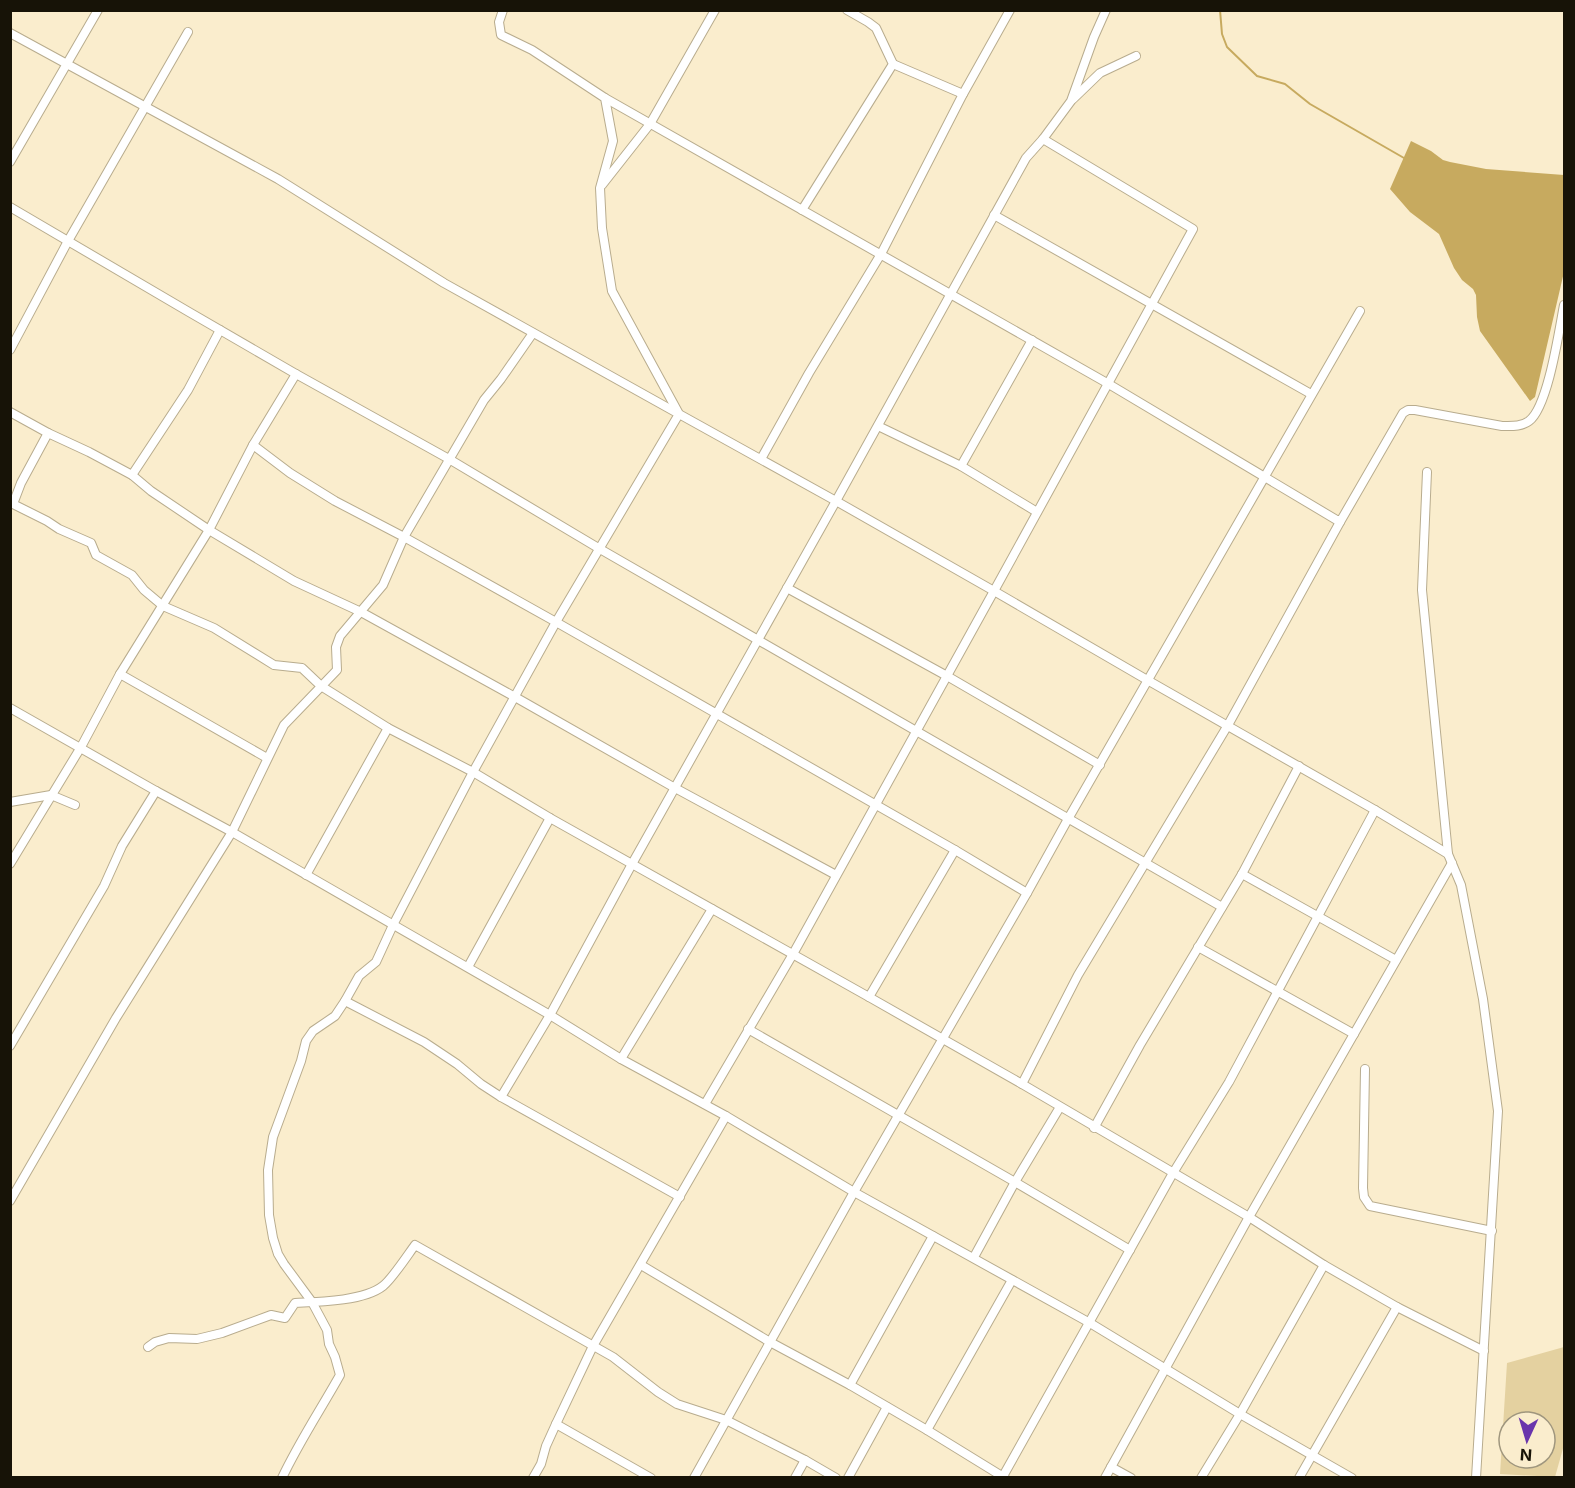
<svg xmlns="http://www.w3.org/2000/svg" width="1575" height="1488" viewBox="0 0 1575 1488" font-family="Inter,sans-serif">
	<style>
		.green { fill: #e4d1a0; fill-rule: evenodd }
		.water { fill: #c7aa5f }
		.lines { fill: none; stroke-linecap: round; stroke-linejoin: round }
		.stream { stroke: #c7aa5f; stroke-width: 2 }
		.minor-casing { stroke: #b8ac8e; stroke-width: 10 }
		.minor { stroke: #fff; stroke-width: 8 }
	</style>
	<rect width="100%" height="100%" fill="#faedcd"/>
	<!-- green -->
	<path class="green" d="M1564 1347V1445L1555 1477 1500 1474 1507 1363ZM1509 1422H1545V1458H1509Z"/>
	<!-- water -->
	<polygon class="water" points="1411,141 1431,151 1443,160 1450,162 1486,169 1564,175 1564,272 1535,397 1530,401 1480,331 1477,317 1476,295 1473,289 1462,280 1454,268 1439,234 1410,212 1390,189"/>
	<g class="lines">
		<!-- stream -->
		<polyline class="stream" points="1220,10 1222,34 1227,47 1257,76 1285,84 1310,104 1404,158"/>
		<!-- minor casing -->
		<g class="minor-casing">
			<g id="minor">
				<polyline points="503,10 499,22 501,35 532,50 605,98 613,141 600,188 602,228 612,291 679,414 836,501 994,591 1149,681 1375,810 1448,854 1461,885 1483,999 1498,1111 1476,1478"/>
				<path d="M10 33 278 179 444 283 679 414 556 622 473 772 393 925 376 962 359 976 345 1001 335 1016 313 1031 306 1041 301 1061 273 1137 268 1170 269 1215 273 1238 278 1254 284 1264 312 1302 327 1330 329 1344 335 1357 340 1375C321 1409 299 1442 282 1478"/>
				<polyline points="893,64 963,94"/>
				<path d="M605 98 1107 383 1340 522 1403 413 1408 410H1415L1502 426C1511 426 1521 427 1529 421 1548 407 1559 331 1564 305"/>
				<polyline points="1073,99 1100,73 1136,56"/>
				<polyline points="10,162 98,10"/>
				<polyline points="602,185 650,124 715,10"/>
				<polyline points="10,207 189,312 296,374 449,459 600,549 1222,907"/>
				<polyline points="802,210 893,64 876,28 868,22 847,10"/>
				<polyline points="994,215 1311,394"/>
				<polyline points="10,350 68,241 188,32"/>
				<polyline points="296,374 253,445 290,473 335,501 404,537 556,622 955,850 1027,893"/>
				<polyline points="10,412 48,433 89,452 132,475 151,491 209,530 294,581 361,612 515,697 675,788 836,875"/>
				<polyline points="878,426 961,466 1037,512"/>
				<polyline points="48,433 21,483 13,504 47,521 59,529 91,543 96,555 132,575 144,590 163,606 214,628 274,665 302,668 321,686 388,728 473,772 550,818 869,997 1022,1084 1249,1217 1324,1265 1397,1307 1484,1351"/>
				<polyline points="761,459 809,373 881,254 963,94 1010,10"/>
				<polyline points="961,466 1032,340"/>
				<polyline points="1427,472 1422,590 1448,854"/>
				<polyline points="132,475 188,390 220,330"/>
				<polyline points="787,588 947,676 1100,765"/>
				<polyline points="120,674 209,530 253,445"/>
				<polyline points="10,708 156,791 232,832 550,1015 621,1059 726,1116 854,1192 1090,1323 1240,1414 1352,1478"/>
				<polyline points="10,802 51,795 75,805"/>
				<polyline points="10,864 81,747 120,674 267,758"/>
				<polyline points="1242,874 1396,960"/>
				<polyline points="306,875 388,728"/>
				<polyline points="1198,947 1354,1034"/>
				<polyline points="468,967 550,818"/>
				<polyline points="869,997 955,850"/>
				<polyline points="345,1001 424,1042 457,1064 481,1084 501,1097 680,1197"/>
				<polyline points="748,1029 1015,1182 1130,1250"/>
				<polyline points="10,1046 104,886 122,846 156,791"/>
				<polyline points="621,1059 712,909"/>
				<polyline points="1365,1069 1363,1188 1364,1197 1370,1206 1492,1231"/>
				<polyline points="1022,1084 1078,975 1228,725 1340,522"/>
				<polyline points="501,1097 550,1015 632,864 836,501 1026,158 1043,139 1071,101 1094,37 1106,10"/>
				<polyline points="705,1104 793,954 994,591 1193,229 1043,139"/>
				<polyline points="1094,1128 1140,1045 1242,874 1299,766"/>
				<polyline points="10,1201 116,1018 232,832 284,725 337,670 336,647 340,636 383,585 404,537 484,400 501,379 533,333"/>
				<polyline points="974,1257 1015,1182 1060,1107"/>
				<polyline points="641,1265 770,1342 850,1385 927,1430 1005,1478"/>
				<path d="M148 1347 155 1342 169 1338 197 1339 222 1333 271 1315 285 1318 295 1303C319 1302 364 1301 383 1286 392 1279 407 1256 415 1245L613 1357 658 1392 677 1404 726 1420 805 1460 836 1478"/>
				<polyline points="850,1385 933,1236"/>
				<polyline points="556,1424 651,1478"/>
				<polyline points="927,1430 1012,1280"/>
				<polyline points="1111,1467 1131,1478"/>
				<polyline points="533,1478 541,1464 546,1446 556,1424 593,1346 726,1116"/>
				<polyline points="694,1478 854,1192 1027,893 1068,819 1360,311"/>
				<polyline points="795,1478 805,1460"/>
				<polyline points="848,1478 887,1407"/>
				<polyline points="1002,1478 1173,1173 1229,1082 1375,810"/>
				<polyline points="1105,1478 1249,1217 1452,863"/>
				<polyline points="1201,1478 1240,1414 1324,1265"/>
				<polyline points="1299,1478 1397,1307"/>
			</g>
		</g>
		<!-- minor -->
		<use href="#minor" class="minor"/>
	</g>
	<!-- border -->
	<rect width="1575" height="1488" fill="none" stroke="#171307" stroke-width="24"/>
	<!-- north arrow -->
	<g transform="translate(1527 1440) rotate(184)"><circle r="28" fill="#faedcd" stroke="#9f967e" stroke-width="1.5"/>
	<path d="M0-4.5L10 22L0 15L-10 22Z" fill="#6935ac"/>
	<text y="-9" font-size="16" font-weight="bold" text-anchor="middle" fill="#171307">N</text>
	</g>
</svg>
